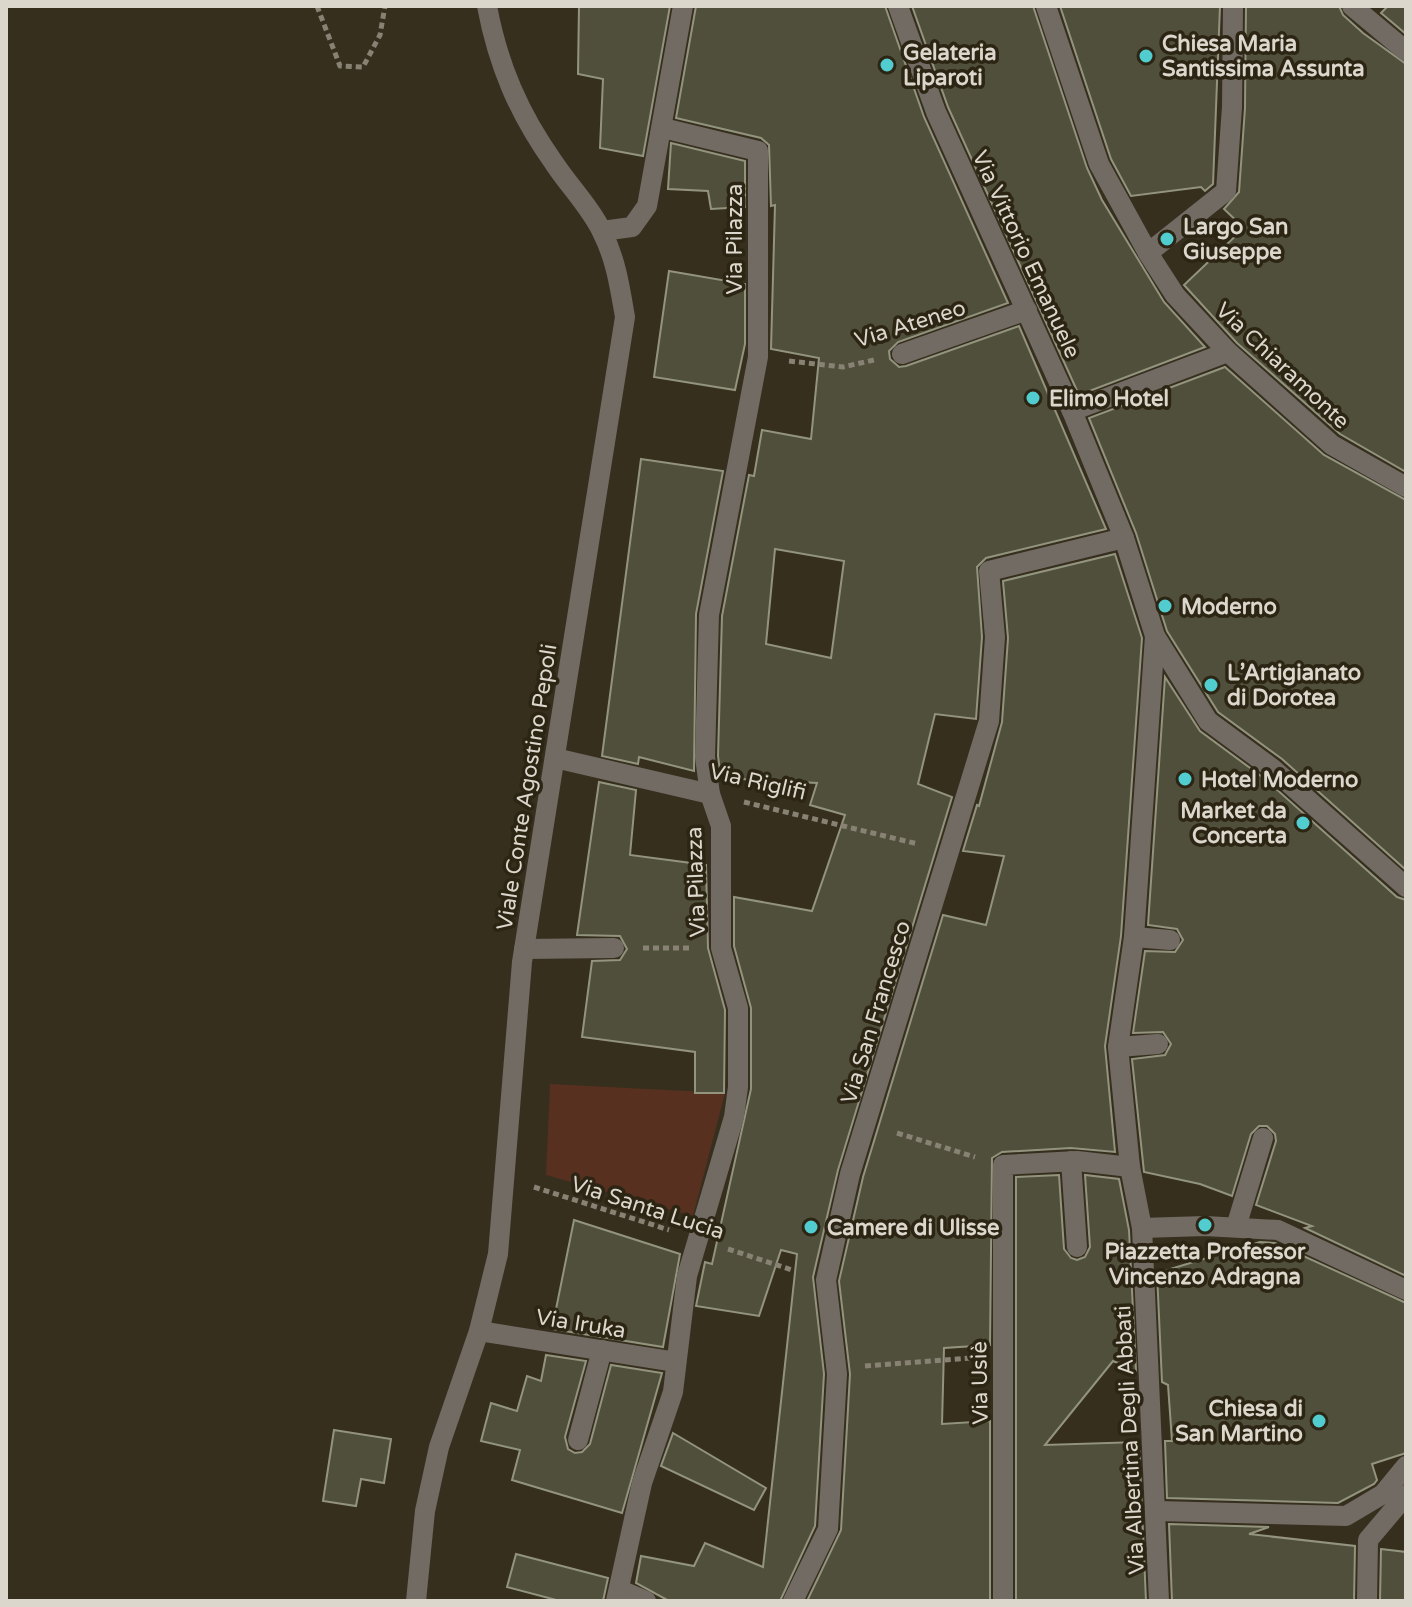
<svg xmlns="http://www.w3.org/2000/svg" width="1412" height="1607" viewBox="0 0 1412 1607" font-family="'Varela Round',sans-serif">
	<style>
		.green { fill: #573020 }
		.building { fill: #4f4f3b; stroke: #93947e; stroke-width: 2; fill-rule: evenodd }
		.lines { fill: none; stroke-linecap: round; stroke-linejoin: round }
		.path { stroke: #888274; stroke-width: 5; stroke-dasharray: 6 4; stroke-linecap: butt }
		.minor { stroke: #726b64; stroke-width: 20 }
		.poi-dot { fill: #52cdcf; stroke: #2d2514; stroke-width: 3 }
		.labels { text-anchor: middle; stroke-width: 7; stroke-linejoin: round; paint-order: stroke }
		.poi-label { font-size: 22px; font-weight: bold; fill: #dcd7cc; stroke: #2d2514; text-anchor: start }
		.street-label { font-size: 22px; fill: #dcd7cc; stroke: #2d2514 }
	</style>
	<rect width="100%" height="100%" fill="#372f1e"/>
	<!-- green -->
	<polygon class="green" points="550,1084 725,1093 693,1216 546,1175"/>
	<!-- building -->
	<g class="building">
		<polygon points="579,6 670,6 643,156 600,148 603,79 578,74"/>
		<path d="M696 6H885L924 117 1008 303 898 342 889 351 890 359 899 367 906 366 1019 326 1106 529 986 558 977 567 982 637 976 719 935 714 918 784 952 797 838 1170 813 1277 824 1374 815 1526 780 1601H669L636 1583 641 1556 694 1566 705 1543 763 1567 797 1254 781 1250 759 1316 696 1306 705 1262 712 1264 751 1089V1008L734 946V897L812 911 845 815 810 805 817 783 721 778 718 756 722 616 749 475 754 476 762 430 811 439 819 358 771 349 775 205 771 206 769 145 761 138 676 118ZM775 549 844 561 831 658 766 644Z"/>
		<polygon points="912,6 1033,6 1087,168 1102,200 1164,302 1205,347 1079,395 948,107"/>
		<polygon points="1060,6 1220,6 1213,184 1205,191 1201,187 1131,196 1111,159"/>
		<polygon points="1246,6 1339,6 1343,15 1363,33 1406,64 1406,472 1340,434 1237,343 1184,285 1244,228 1224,209 1239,192 1245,108"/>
		<polygon points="1388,6 1406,6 1406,34 1381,13"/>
		<polygon points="671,143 745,161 745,207 711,209 708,191 668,189"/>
		<polygon points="669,271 745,284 745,344 735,390 654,377"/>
		<polygon points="1225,367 1324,455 1406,500 1406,870 1282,759 1218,712 1167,631 1136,533 1089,418"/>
		<polygon points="641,459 723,471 696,614 694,771 639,757 638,764 602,756"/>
		<polygon points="1115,554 1142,638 1121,936 1105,1046 1115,1152 1071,1148 1002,1152 992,1158 990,1345 944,1348 942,1424 990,1421 990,1601 807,1601 841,1530 850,1374 839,1281 863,1177 943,915 986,925 1004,856 963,851 977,805 979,806 1002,722 1008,638 1003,581"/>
		<polygon points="1165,677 1200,731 1265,779 1397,897 1406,900 1406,1276 1305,1228 1312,1226 1256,1205 1276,1141 1275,1134 1267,1126 1259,1126 1251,1134 1232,1196 1200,1184 1144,1172 1132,1059 1165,1055 1171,1044 1163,1032 1133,1033 1145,951 1175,952 1183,940 1177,929 1148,925"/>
		<polygon points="599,782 636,790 630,855 706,865 708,948 725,1010 724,1093 695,1093 695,1052 582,1037 592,961 620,960 627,949 620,936 577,935"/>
		<polygon points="1059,1175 1064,1249 1071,1258 1077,1260 1085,1257 1090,1247 1085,1175 1119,1179 1129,1230 1136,1371 1113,1361 1045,1445 1139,1442 1146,1601 1016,1601 1016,1177"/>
		<polygon points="574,1220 680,1254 663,1347 552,1329"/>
		<polygon points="1260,1242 1275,1243 1406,1303 1406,1453 1372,1464 1377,1480 1374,1484 1338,1503 1167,1498 1165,1441 1172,1441 1168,1385 1162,1382 1157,1273"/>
		<polygon points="546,1355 586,1361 565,1437 568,1449 575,1453 582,1452 590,1444 611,1365 662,1373 622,1513 512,1480 520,1450 481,1441 491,1403 517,1411 527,1376 541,1381"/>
		<polygon points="334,1430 391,1439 384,1483 361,1479 356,1506 323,1501"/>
		<polygon points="673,1433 766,1488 754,1510 661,1466"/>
		<polygon points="1169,1524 1269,1527 1249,1534 1355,1546 1354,1601 1172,1601"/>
		<polygon points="1381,1549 1406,1552 1406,1601 1380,1601"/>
		<polygon points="516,1554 608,1578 603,1601 560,1601 507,1587"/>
	</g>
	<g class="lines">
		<!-- path -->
		<g class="path">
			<polyline points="317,6 340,66 363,67 380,35 385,6"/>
			<polyline points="789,361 843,367 874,360"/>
			<polyline points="744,802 918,844"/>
			<polyline points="643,948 689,948"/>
			<polyline points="897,1133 975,1157"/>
			<polyline points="534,1187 669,1230"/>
			<polyline points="728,1249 795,1271"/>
			<polyline points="865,1366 971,1358"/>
		</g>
		<!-- minor -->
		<g class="minor">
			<polyline points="898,6 936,112 1072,411 1124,538 1155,636 1208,721 1273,769 1406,887"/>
			<polyline points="1046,6 1099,164 1148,253 1175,295 1228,352 1332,445 1406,487"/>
			<polyline points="1352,6 1406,51"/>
			<polyline points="602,231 632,227 647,206 683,6"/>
			<polyline points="1148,253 1226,191 1232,107 1233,6"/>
			<polyline points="902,354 1027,310"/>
			<polyline points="1072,411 1228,352"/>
			<polyline points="1155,636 1134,937 1118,1047 1130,1167 1142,1228 1159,1601"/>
			<polyline points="555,758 710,794"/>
			<polyline points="1134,937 1170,940"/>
			<polyline points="524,949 614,948"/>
			<polyline points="1118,1047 1158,1044"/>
			<polyline points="1071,1161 1077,1247"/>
			<polyline points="1236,1227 1263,1138"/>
			<polyline points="1142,1228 1205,1226 1278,1230 1406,1290"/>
			<polyline points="479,1331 676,1362"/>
			<polyline points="578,1440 602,1350"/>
			<polyline points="1158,1511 1346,1516 1383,1494 1406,1466"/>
			<polyline points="620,1590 646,1601"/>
			<path d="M416 1601 425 1511 439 1447 479 1331 498 1254 522 962 625 317C620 288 616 260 603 234 592 209 569 186 554 163 519 114 498 65 487 6"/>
			<polyline points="616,1601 642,1483 673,1392 687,1276 734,1117 738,1087 738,1008 721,948 721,826 710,794 705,757 709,615 758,357 758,151 663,128"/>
			<polyline points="793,1601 828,1529 837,1374 826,1280 850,1174 989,721 995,637 989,571 1124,538"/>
			<polyline points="1003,1601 1003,1165 1077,1161 1130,1167"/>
			<polyline points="1367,1601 1368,1540 1406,1495"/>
		</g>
	</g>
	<!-- markers -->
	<g class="poi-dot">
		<circle cx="1146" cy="56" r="8"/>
		<circle cx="887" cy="65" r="8"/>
		<circle cx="1167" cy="239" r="8"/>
		<circle cx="1033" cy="398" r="8"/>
		<circle cx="1165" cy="606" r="8"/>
		<circle cx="1211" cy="685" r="8"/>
		<circle cx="1185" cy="779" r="8"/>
		<circle cx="1303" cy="823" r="8"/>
		<circle cx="1205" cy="1225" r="8"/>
		<circle cx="811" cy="1227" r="8"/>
		<circle cx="1319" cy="1421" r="8"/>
	</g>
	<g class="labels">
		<!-- poi labels -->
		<g class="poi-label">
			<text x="1162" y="51">Chiesa Maria<tspan x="1162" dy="25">Santissima Assunta</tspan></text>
			<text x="903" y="60">Gelateria<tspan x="903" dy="25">Liparoti</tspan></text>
			<text x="1183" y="234">Largo San<tspan x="1183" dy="25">Giuseppe</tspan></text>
			<text x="1049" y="406">Elimo Hotel</text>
			<text x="1181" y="614">Moderno</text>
			<text x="1227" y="680">L’Artigianato<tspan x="1227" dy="25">di Dorotea</tspan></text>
			<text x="1201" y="787">Hotel Moderno</text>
			<text x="1287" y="818" text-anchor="end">Market da<tspan x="1287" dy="25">Concerta</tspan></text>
			<text x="827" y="1235">Camere di Ulisse</text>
			<text x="1205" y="1259" text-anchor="middle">Piazzetta Professor<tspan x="1205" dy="25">Vincenzo Adragna</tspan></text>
			<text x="1303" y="1416" text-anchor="end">Chiesa di<tspan x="1303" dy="25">San Martino</tspan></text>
		</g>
		<!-- street labels -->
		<g class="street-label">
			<text transform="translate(734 239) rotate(-90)" y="8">Via Pilazza</text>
			<text transform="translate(1027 254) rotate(65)" y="8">Via Vittorio Emanuele</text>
			<text transform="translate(910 323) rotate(-17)" y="8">Via Ateneo</text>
			<text transform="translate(1283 365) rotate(43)" y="8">Via Chiaramonte</text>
			<text transform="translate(758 781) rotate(13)" y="8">Via Riglifi</text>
			<text transform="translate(526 787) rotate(-81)" y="8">Viale Conte Agostino Pepoli</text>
			<text transform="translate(695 882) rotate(-92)" y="8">Via Pilazza</text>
			<text transform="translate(875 1012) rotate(-73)" y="8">Via San Francesco</text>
			<text transform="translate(648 1207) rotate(18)" y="8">Via Santa Lucia</text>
			<text transform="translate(581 1323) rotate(9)" y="8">Via Iruka</text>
			<text transform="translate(979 1383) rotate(-91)" y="8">Via Usiè</text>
			<text transform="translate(1129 1440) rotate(-93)" y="8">Via Albertina Degli Abbati</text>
		</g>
	</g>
	<!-- border -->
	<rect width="1412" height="1607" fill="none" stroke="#dcd7cc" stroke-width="16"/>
</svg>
